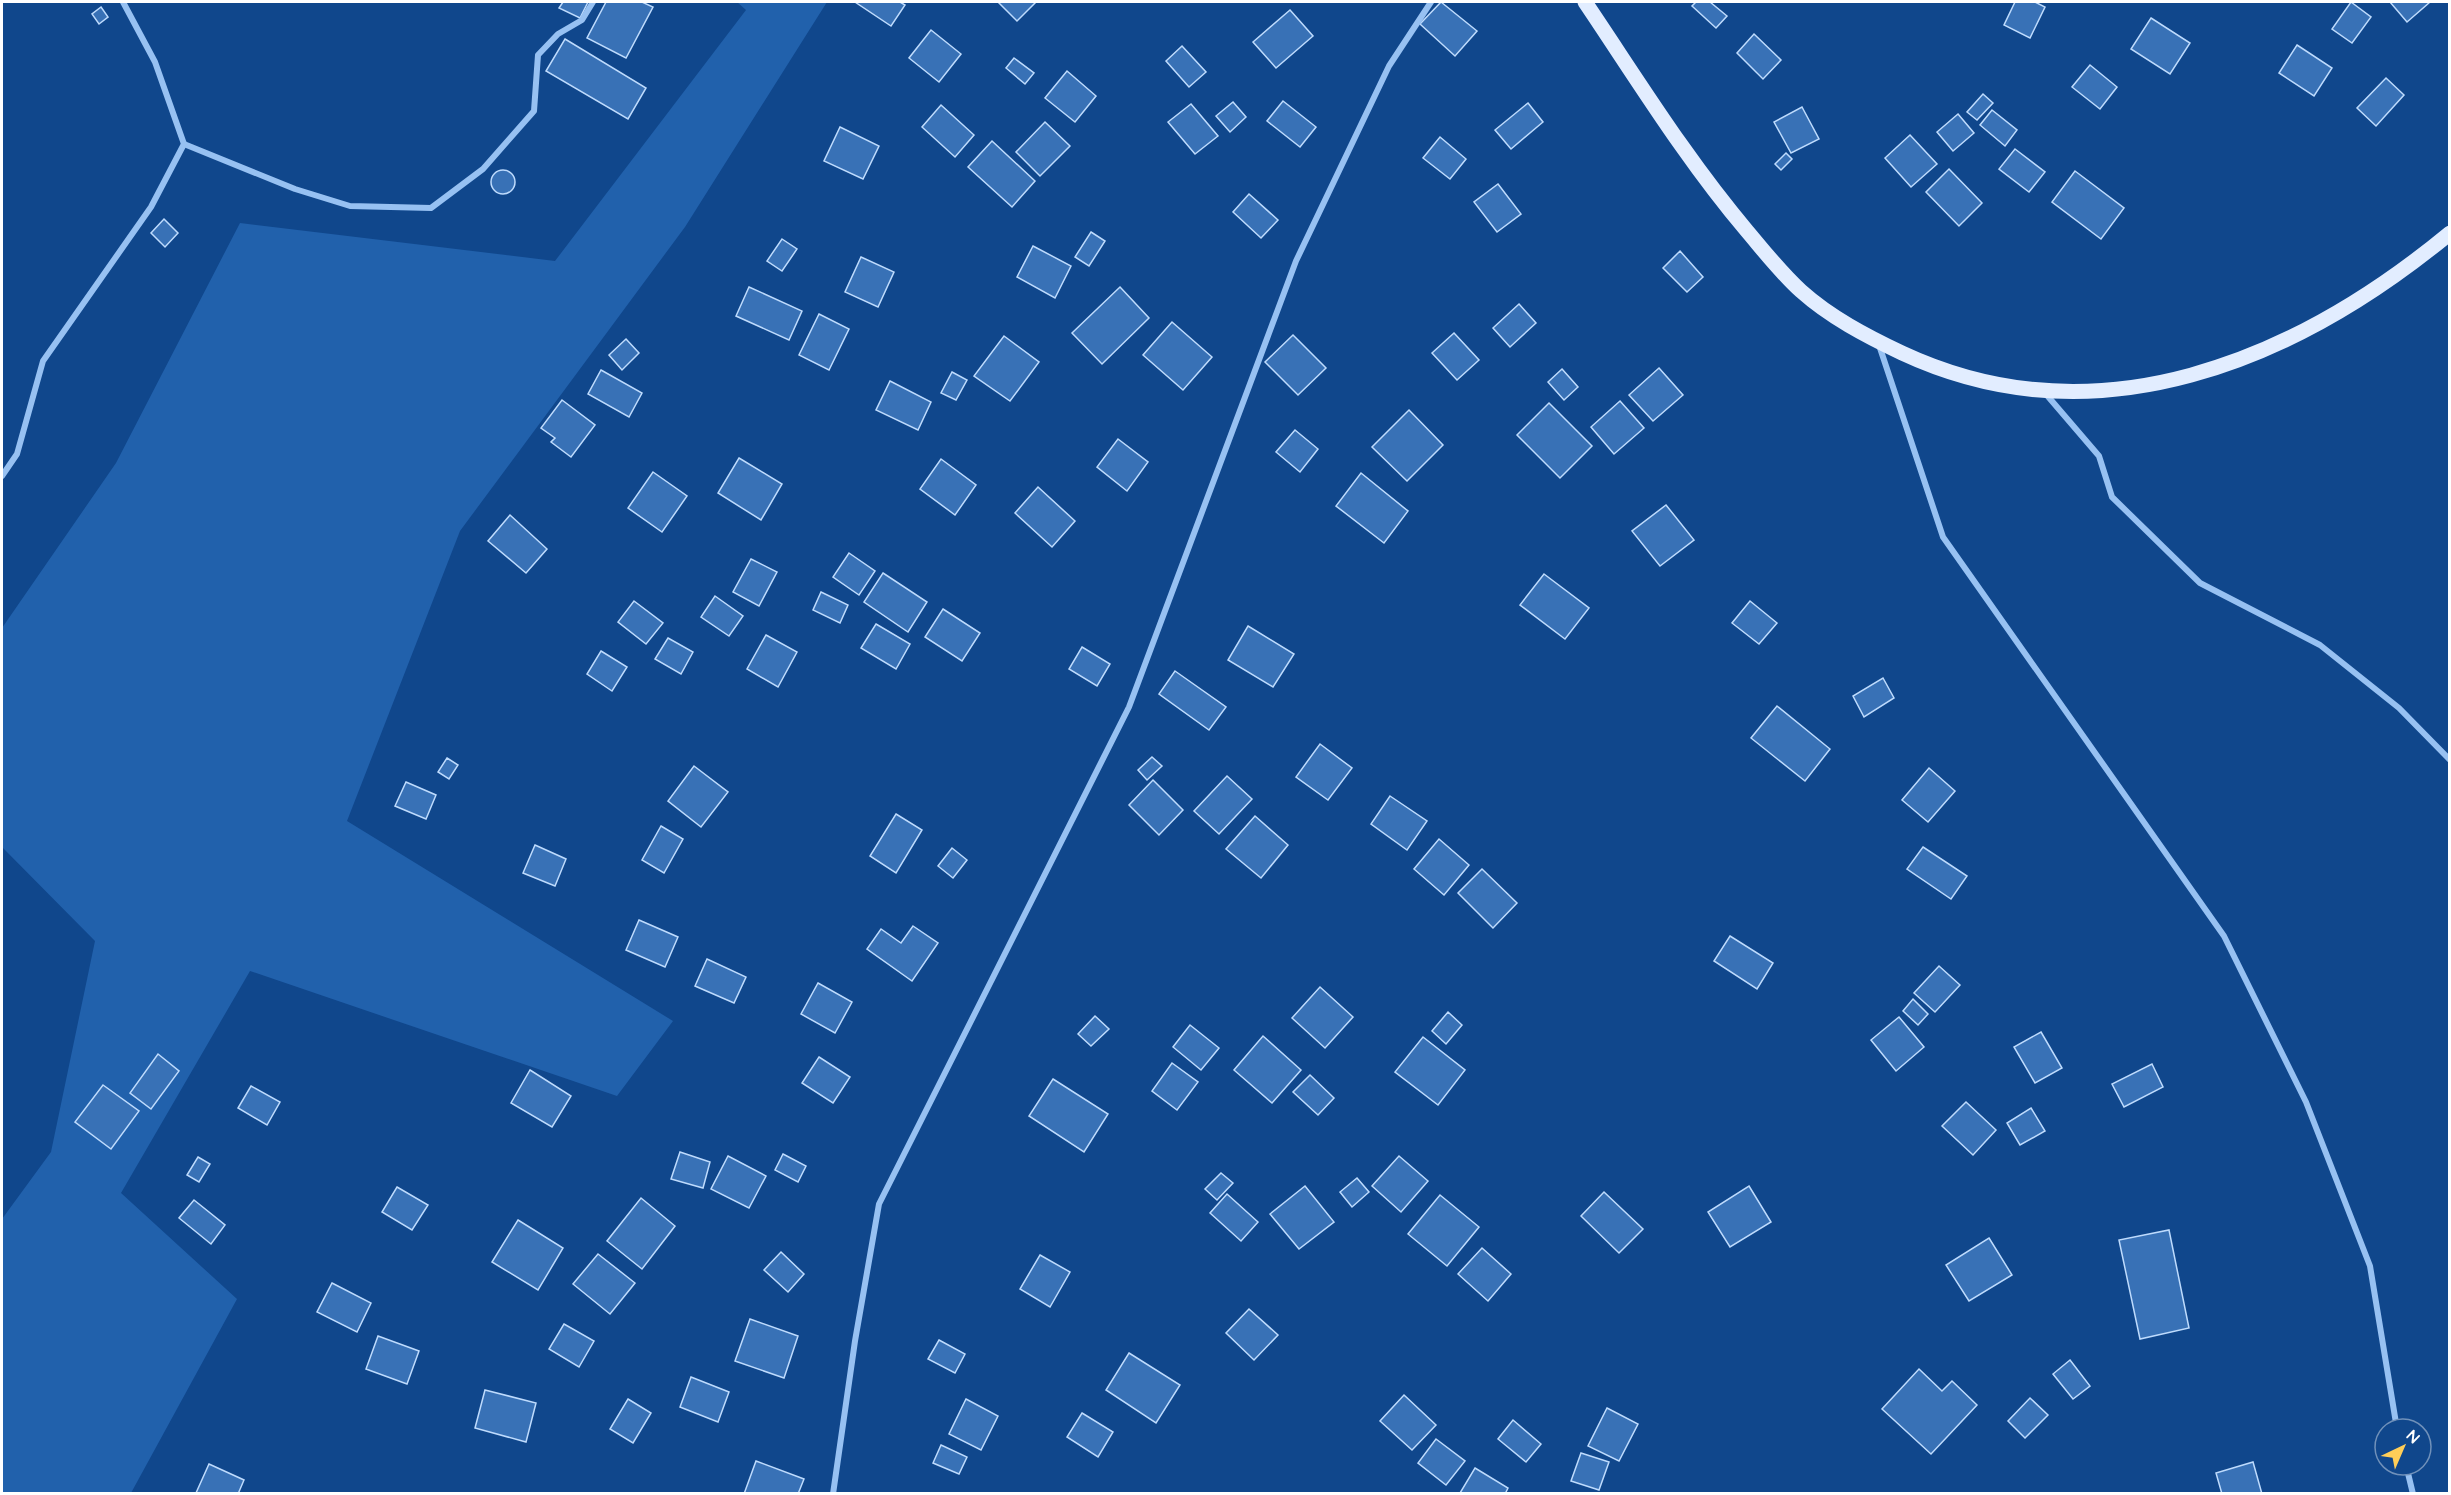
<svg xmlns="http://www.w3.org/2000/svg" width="2451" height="1495" viewBox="0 0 2451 1495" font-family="Quicksand,sans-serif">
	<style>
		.green { fill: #2161ac }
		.building { fill: #3871b6; stroke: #bedbfd; stroke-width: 1.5 }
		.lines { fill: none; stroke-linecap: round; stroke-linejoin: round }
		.street { stroke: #97c1f2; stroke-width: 6 }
		.primary { stroke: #e2edff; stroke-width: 15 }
	</style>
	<rect width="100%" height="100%" fill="#10478c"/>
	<!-- green -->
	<polygon class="green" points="737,2 827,2 685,227 460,531 347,821 673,1021 617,1096 250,971 121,1193 237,1299 131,1493 2,1494 2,1219 51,1152 95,941 2,847 2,628 116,463 240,223 555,261 746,10"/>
	<!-- building -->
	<g class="building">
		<polygon points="563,2 588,2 580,18 559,8"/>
		<polygon points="606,2 642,2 653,7 626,58 587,38"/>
		<polygon points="855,2 900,2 905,5 891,26"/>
		<polygon points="998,2 1036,2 1017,21"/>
		<polygon points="1441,2 1477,31 1455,56 1420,24"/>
		<polygon points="1696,2 1710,2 1727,16 1716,28 1692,6"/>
		<polygon points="2015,2 2035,2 2045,7 2030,38 2004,25"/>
		<polygon points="2351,2 2371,17 2352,43 2332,29"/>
		<polygon points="2390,2 2430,2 2407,22"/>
		<polygon points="101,7 108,17 99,24 92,14"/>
		<polygon points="1290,10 1313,36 1276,68 1253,42"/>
		<polygon points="2151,18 2190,43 2170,74 2131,49"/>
		<polygon points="931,30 961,54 939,82 909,58"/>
		<polygon points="1754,34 1781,60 1763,79 1737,53"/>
		<polygon points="565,39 646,88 628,119 546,71"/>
		<polygon points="2297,45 2332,68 2314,96 2279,73"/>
		<polygon points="1182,46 1206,72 1189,87 1166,61"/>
		<polygon points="1014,58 1034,73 1025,84 1006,68"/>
		<polygon points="2090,65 2117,87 2100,109 2072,87"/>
		<polygon points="1067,71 1096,96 1075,122 1045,98"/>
		<polygon points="2386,78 2404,95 2376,126 2357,108"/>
		<polygon points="1983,94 1993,103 1977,120 1967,112"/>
		<polygon points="1283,101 1316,127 1300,147 1267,121"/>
		<polygon points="1233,102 1246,117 1230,132 1216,116"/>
		<polygon points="1528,103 1543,122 1511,149 1495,130"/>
		<polygon points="1191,104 1218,136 1195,154 1168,122"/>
		<polygon points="941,105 974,135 955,157 922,127"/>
		<polygon points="1802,107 1819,139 1791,153 1774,122"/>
		<polygon points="1992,110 2017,130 2005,146 1980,125"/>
		<polygon points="1958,114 1974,133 1953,151 1937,132"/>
		<polygon points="1045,122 1070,146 1040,176 1016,152"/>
		<polygon points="840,127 879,146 863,179 824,161"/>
		<polygon points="1910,135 1937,164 1911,187 1885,158"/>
		<polygon points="1440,137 1466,159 1450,179 1423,158"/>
		<polygon points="992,141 1035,181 1012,207 968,167"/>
		<polygon points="2015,149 2045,172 2029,192 1999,169"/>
		<polygon points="1786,153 1792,159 1781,170 1775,164"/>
		<polygon points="1949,169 1982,203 1959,226 1926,192"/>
		<circle cx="503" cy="182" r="12"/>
		<polygon points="2075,171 2124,208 2101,239 2052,202"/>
		<polygon points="1498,184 1521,214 1497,232 1474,202"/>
		<polygon points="1249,194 1278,220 1261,238 1233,212"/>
		<polygon points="164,219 178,233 165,247 151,233"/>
		<polygon points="1091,232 1105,241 1089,266 1075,257"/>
		<polygon points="782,239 797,249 782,271 767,261"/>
		<polygon points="1033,246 1071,266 1055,298 1017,277"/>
		<polygon points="1680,251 1703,277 1687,292 1663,268"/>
		<polygon points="861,257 894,272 878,307 845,292"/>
		<polygon points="749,287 802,311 789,340 736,316"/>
		<polygon points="1120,287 1149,318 1102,364 1072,333"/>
		<polygon points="1519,304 1536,323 1510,347 1493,328"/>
		<polygon points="819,314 849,329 829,370 799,355"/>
		<polygon points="1172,322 1212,357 1183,390 1143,355"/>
		<polygon points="1454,333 1479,360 1457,380 1432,353"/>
		<polygon points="1293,335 1326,368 1298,395 1265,362"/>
		<polygon points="1004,336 1039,362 1010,401 974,376"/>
		<polygon points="626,339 639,353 622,370 609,355"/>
		<polygon points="1659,368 1683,395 1653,421 1629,395"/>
		<polygon points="1562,369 1578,387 1564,400 1548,382"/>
		<polygon points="601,370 642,393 629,417 588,394"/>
		<polygon points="952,372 967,380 956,400 941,393"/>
		<polygon points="890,381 931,402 918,430 876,410"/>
		<polygon points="562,400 595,425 571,457 551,442 555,438 541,428"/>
		<polygon points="1620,401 1644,428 1614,454 1591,427"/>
		<polygon points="1549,403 1592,446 1560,478 1517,435"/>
		<polygon points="1409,410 1443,445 1407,481 1372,447"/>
		<polygon points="1295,430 1318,449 1300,472 1276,452"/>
		<polygon points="1118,439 1148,462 1127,491 1097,467"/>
		<polygon points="739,458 782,484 761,520 718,493"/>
		<polygon points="941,459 976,485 955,515 920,489"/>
		<polygon points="653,472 687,496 662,532 628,508"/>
		<polygon points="1361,473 1408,511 1384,543 1336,506"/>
		<polygon points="1038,487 1075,521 1052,547 1015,513"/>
		<polygon points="1666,505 1694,540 1660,566 1632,531"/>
		<polygon points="510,515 547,549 526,573 488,541"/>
		<polygon points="849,553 875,571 859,595 833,577"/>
		<polygon points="751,559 777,572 759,606 733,592"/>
		<polygon points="883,573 927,602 908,632 864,602"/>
		<polygon points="1544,574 1589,608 1565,639 1520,605"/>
		<polygon points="821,592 848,605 840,623 813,610"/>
		<polygon points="715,596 743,616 729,636 701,617"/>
		<polygon points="634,601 663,623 646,644 618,622"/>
		<polygon points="1750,601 1777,623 1759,644 1732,623"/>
		<polygon points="943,609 980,633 962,661 925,637"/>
		<polygon points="876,624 910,644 896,669 861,648"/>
		<polygon points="1248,626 1294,654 1273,687 1228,660"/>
		<polygon points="766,635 797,652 778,687 747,669"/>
		<polygon points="668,638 693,652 681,674 655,659"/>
		<polygon points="1082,647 1110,664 1097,686 1069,669"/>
		<polygon points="601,651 627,667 612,691 587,674"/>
		<polygon points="1175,671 1226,707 1209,730 1159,694"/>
		<polygon points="1883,678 1894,698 1864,717 1853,696"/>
		<polygon points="1777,706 1830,749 1805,781 1751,738"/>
		<polygon points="1320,744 1352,768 1328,800 1296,777"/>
		<polygon points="1152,757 1162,766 1147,780 1138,770"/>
		<polygon points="447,758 458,765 449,779 438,772"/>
		<polygon points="694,766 728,792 701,827 668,801"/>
		<polygon points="1929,768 1955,791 1928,822 1902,800"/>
		<polygon points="1227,776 1252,799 1219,834 1194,811"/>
		<polygon points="1153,780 1183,810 1159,835 1129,805"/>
		<polygon points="406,782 436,795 426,819 395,806"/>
		<polygon points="1390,796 1427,821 1407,850 1371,824"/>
		<polygon points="896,814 922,830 896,873 870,856"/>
		<polygon points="1255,816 1288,845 1261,878 1226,849"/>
		<polygon points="661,826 683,839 664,873 642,860"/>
		<polygon points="1439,839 1469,865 1444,895 1414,869"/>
		<polygon points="535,845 566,859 555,886 523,873"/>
		<polygon points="1923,847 1967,876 1951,899 1907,869"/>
		<polygon points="952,848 967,860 953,878 938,866"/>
		<polygon points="1482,869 1517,903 1493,928 1458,893"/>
		<polygon points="639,920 678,937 665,967 626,950"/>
		<polygon points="913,926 938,943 912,981 867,949 881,929 901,943"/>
		<polygon points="1730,936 1773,963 1757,989 1714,961"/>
		<polygon points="707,959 746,977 734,1003 695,986"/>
		<polygon points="1939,966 1960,985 1935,1012 1914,993"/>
		<polygon points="818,983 852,1002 835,1033 801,1014"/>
		<polygon points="1320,987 1353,1017 1325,1048 1292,1018"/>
		<polygon points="1913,999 1928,1014 1918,1025 1903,1011"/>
		<polygon points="1448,1012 1462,1025 1446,1044 1432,1031"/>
		<polygon points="1095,1016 1109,1029 1091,1046 1078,1034"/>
		<polygon points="1899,1017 1924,1047 1896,1071 1871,1040"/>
		<polygon points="1190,1025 1219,1048 1201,1070 1173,1047"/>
		<polygon points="2041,1032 2062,1068 2035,1083 2014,1047"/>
		<polygon points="1263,1036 1301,1070 1272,1103 1234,1070"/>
		<polygon points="1423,1037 1465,1070 1438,1105 1395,1072"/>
		<polygon points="158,1054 179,1071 151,1109 130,1093"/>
		<polygon points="819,1057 850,1077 833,1103 802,1083"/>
		<polygon points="1172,1063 1198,1082 1177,1110 1152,1091"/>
		<polygon points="2152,1064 2163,1087 2124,1107 2112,1084"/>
		<polygon points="530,1070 571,1096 552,1127 511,1103"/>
		<polygon points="1310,1075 1334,1098 1318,1115 1293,1092"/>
		<polygon points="1053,1079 1108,1114 1084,1152 1029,1116"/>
		<polygon points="103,1085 139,1111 111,1149 75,1122"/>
		<polygon points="251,1086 280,1102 267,1125 238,1108"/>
		<polygon points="1966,1102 1996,1130 1973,1155 1942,1126"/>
		<polygon points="2031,1108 2045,1131 2020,1145 2007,1123"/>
		<polygon points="680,1152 710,1162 703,1188 671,1179"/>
		<polygon points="783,1154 806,1166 798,1182 775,1170"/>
		<polygon points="728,1156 766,1176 749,1208 711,1189"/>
		<polygon points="1399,1156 1428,1181 1401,1212 1372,1186"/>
		<polygon points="198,1157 210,1164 199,1182 187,1175"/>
		<polygon points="1221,1173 1233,1183 1217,1200 1205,1189"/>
		<polygon points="1357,1178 1369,1192 1352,1207 1340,1192"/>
		<polygon points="1305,1186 1334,1222 1299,1249 1270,1214"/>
		<polygon points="1749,1186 1771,1222 1730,1247 1708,1212"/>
		<polygon points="397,1187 428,1205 412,1230 382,1212"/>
		<polygon points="1604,1192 1643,1229 1619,1253 1581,1216"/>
		<polygon points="1227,1194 1258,1222 1241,1241 1210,1213"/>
		<polygon points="1440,1195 1479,1227 1447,1266 1408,1234"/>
		<polygon points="641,1198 675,1226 642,1269 607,1241"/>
		<polygon points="194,1200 225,1225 211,1244 179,1218"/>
		<polygon points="518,1220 563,1248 538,1290 492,1262"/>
		<polygon points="2169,1230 2189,1328 2140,1339 2119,1240"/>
		<polygon points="1989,1238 2012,1275 1969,1301 1946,1265"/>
		<polygon points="1482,1248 1511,1274 1488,1301 1458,1274"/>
		<polygon points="781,1252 804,1274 788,1292 764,1270"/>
		<polygon points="598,1254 635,1283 610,1314 573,1284"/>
		<polygon points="1040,1255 1070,1272 1050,1307 1020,1289"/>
		<polygon points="332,1283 371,1303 357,1332 317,1312"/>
		<polygon points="1249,1309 1278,1335 1254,1360 1226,1333"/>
		<polygon points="750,1319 798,1336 784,1378 735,1361"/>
		<polygon points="564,1324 594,1341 579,1367 549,1349"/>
		<polygon points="378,1336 419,1351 407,1384 366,1369"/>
		<polygon points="939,1340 965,1354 955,1373 928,1359"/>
		<polygon points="1129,1353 1180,1385 1156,1423 1106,1390"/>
		<polygon points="2070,1360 2090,1386 2073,1399 2053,1374"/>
		<polygon points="1919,1369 1942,1391 1952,1381 1977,1405 1931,1454 1882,1409"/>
		<polygon points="691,1377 729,1392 718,1422 680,1407"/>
		<polygon points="485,1390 536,1403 526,1442 475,1428"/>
		<polygon points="1404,1395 1436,1425 1412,1450 1380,1421"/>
		<polygon points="2030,1398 2048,1415 2025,1438 2008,1421"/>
		<polygon points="628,1399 651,1413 633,1443 610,1429"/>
		<polygon points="966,1399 998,1416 981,1450 949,1434"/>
		<polygon points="1607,1408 1638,1424 1619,1461 1588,1446"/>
		<polygon points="1082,1413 1113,1432 1098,1457 1067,1437"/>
		<polygon points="1513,1420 1541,1444 1526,1462 1498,1439"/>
		<polygon points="1436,1439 1465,1461 1446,1485 1418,1463"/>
		<polygon points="941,1445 967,1457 959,1474 933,1463"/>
		<polygon points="1581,1453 1609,1462 1599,1490 1571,1481"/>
		<polygon points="756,1461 804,1479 798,1494 744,1494"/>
		<polygon points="2253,1462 2262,1494 2222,1494 2216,1473"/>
		<polygon points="209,1464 244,1480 238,1494 196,1493"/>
		<polygon points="1475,1468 1508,1488 1505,1494 1460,1493"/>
	</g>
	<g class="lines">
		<!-- street -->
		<g class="street">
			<polyline points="184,144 295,189 350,206 431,208 483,169 534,111 538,55 558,34 582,20 593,2"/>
			<polyline points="1879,345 1943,537 2224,936 2306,1102 2370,1266 2397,1429"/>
			<polyline points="2045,393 2099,456 2112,497 2200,583 2320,645 2399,708 2450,760"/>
			<polyline points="2,476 17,454 43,361 151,207 184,144 155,62 123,2"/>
			<polyline points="2406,1465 2413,1494"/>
			<polyline points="833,1494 855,1341 879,1204 1129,707 1296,261 1389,66 1431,2"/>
		</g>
		<!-- primary -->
		<path class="primary" d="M1585 2C1637 79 1686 159 1747 231 1764 251 1781 273 1801 291 1830 317 1866 336 1902 353 2097 444 2295 361 2450 233"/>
	</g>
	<!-- border -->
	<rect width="2451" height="1495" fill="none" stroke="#ffffff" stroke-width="6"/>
	<!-- north arrow -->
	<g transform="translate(2403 1447) rotate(44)"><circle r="28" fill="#10478c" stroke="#7091ba" stroke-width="1.5"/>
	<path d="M0-4.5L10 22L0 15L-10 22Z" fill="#ffce58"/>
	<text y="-9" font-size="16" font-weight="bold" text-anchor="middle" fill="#ffffff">N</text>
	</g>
</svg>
